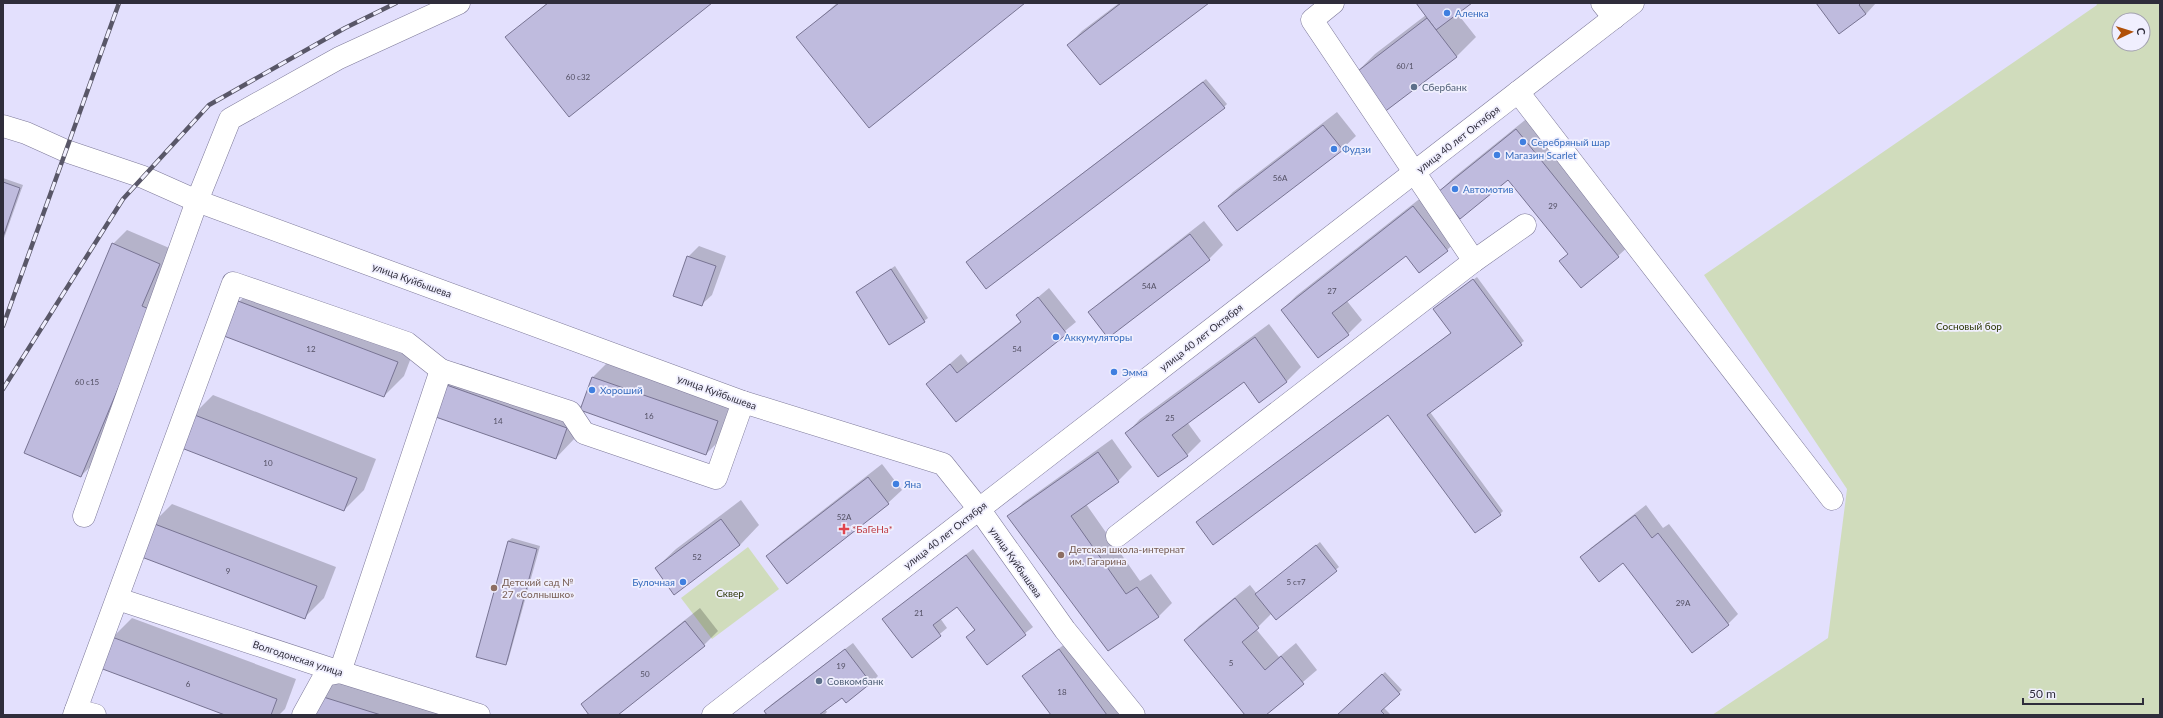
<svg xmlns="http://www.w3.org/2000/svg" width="2163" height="718" viewBox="0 0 2163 718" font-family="Lato,sans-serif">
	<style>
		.green { fill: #d0dcbc; fill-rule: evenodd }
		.shadow { fill: #0003 }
		.building { fill: #bfbbde; stroke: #787493 }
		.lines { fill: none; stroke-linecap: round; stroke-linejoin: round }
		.minor-casing { stroke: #7d7999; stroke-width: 23 }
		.major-casing { stroke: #7d7999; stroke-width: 23 }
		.minor { stroke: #fff; stroke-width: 22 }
		.major { stroke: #fff; stroke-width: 22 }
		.rail-casing { stroke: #595768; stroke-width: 4.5 }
		.rail { stroke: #f0effe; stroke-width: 3; stroke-dasharray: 9; stroke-linecap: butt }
		.shop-dot { fill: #3f7fe0; stroke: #f0effe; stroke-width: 1.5 }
		.service-dot { fill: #5c6f8a; stroke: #f0effe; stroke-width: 1.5 }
		.health-dot { fill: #e0444e; stroke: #f0effe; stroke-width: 1.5 }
		.education-dot { fill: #8d6e63; stroke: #f0effe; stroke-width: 1.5 }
		.labels { text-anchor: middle; stroke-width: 3.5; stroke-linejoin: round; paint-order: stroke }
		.number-label { font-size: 8px; fill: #535064 }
		.shop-label { font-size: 10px; fill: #366cbe; stroke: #f0effe; text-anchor: start }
		.service-label { font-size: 10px; fill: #4e5e75; stroke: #f0effe; text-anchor: start }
		.street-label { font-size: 10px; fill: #2f2d3b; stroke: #f0effe }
		.park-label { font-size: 10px; fill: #293502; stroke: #f0effe }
		.health-label { font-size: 10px; fill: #be3a42; stroke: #f0effe; text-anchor: start }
		.education-label { font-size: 10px; fill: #785e54; stroke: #f0effe; text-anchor: start }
	</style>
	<rect width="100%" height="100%" fill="#e3e0fd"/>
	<!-- green -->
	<g class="green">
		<path d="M2096 3H2160V715H1712L1828 638 1847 489 1704 275 2097 5ZM2119 20H2143V44H2119Z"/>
		<polygon points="748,547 779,589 712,639 681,598"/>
	</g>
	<!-- shadow -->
	<g class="shadow">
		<polygon points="547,3 710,3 507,37"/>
		<polygon points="837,3 1023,3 798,37"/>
		<polygon points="1119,3 1207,3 1068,45 1082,31"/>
		<polygon points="1417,3 1470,3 1457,13 1476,37 1456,57 1355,74 1375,54 1426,15"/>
		<polygon points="1817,3 1876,3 1866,14"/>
		<polygon points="1206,79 1227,104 1224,107 970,259"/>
		<polygon points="1337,112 1356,136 1342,149 1219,206 1233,192"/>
		<polygon points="1530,116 1632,243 1618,256 1569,253 1508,179 1439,192 1453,178"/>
		<polygon points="3,178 23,185 3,241"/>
		<polygon points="1427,193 1461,237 1447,250 1406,254 1347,301 1362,320 1348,334 1282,310 1296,296"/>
		<polygon points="1204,221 1223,245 1209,259 1108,337 1090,312 1104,299"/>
		<polygon points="127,230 174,250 95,462 81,476 113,244"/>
		<polygon points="699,246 726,256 712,295 701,305 688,257"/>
		<polygon points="895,266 928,318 924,321 857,292"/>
		<polygon points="1477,277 1524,341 1430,412 1503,511 1500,514 1388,413 1201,519 1452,332 1438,306"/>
		<polygon points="258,282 417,342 404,376 384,396 239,302"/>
		<polygon points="1049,288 1076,322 956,420 927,384 961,354 968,363 1021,321 1017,315"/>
		<polygon points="1269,324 1301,367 1287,381 1259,401 1244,380 1187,422 1201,441 1187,455 1127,433 1140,419"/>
		<polygon points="613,357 737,402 726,434 706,454 585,411 575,438 556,458 441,384 461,364 583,407 593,377"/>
		<polygon points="213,395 376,459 364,490 344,510 193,415"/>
		<polygon points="1112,439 1132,467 1118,481 1086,504 1140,581 1151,574 1172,603 1158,617 1009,517 1023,503"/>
		<polygon points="882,464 902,490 888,503 767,556 781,543"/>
		<polygon points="741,500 759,525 740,545 656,568 676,549"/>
		<polygon points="172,504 336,567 324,598 304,618 152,524"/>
		<polygon points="1646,505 1663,528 1669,524 1738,614 1728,624 1623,562 1581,557 1592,547"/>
		<polygon points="512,538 540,546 508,661 505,664 508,541"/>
		<polygon points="1320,542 1339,567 1276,618 1272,613 1256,629 1279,657 1296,643 1317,670 1264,715 1246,715 1186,640 1199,626 1250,585 1257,594"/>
		<polygon points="973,549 1033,627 987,663 967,637 975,629 957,605 940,618 947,628 912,657 883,619"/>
		<polygon points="700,608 718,631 704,645 617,715 590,715 582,705 596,691"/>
		<polygon points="132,618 296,679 285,709 279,715 228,715 112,638"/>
		<polygon points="853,643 878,676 871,683 842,696 825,709 827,712 824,715 769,715 766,711 772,704"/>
		<polygon points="1066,643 1119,715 1052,715 1024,676"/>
		<polygon points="1385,672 1402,690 1383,707 1391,715 1339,715"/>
		<polygon points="337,675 461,715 311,715"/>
	</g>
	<!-- building -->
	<g class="building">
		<polygon points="548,3 712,3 569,117 505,37"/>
		<polygon points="839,3 1025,3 869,128 796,37"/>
		<polygon points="1121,3 1209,3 1100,85 1067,45"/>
		<polygon points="1416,3 1472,3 1436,30"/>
		<polygon points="1816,3 1861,3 1859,5 1866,14 1839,34"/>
		<polygon points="1427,18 1457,57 1383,113 1354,74"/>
		<polygon points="1203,82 1225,108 986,289 966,262"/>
		<polygon points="1323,125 1343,150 1237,231 1218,206"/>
		<polygon points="1516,129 1619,257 1581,288 1559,261 1568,254 1508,180 1460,219 1438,192"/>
		<polygon points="3,182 20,188 3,237"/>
		<polygon points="1413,206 1448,251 1419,273 1406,256 1332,313 1349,335 1318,358 1281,310"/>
		<polygon points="1190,234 1210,260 1108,338 1088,312"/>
		<polygon points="112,243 160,264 142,306 151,310 81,477 24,453"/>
		<polygon points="687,256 716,266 702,306 673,296"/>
		<polygon points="891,269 925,322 889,345 856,292"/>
		<polygon points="1473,279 1522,345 1427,415 1501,515 1475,533 1388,415 1213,545 1196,522 1451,333 1433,309"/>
		<polygon points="1038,297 1067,334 956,422 926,384 950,364 957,373 1021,322 1016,315"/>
		<polygon points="238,301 398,362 384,397 224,336"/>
		<polygon points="1255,337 1287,382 1259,403 1244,382 1172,435 1188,456 1158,477 1125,433"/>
		<polygon points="592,377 718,421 706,455 580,410"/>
		<polygon points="441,383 567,428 556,459 430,415"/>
		<polygon points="192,414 357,478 344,511 179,447"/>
		<polygon points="1098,452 1119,482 1071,516 1126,594 1137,587 1159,617 1108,651 1007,516"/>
		<polygon points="868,477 889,504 787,584 766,556"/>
		<polygon points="1635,515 1652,538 1658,533 1729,625 1692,653 1623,563 1599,582 1580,557"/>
		<polygon points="721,519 740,545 674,595 655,568"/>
		<polygon points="152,523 317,586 305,619 139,556"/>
		<polygon points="508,541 537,549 506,665 476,657"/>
		<polygon points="1316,545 1337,571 1276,620 1255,594"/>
		<polygon points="966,555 1026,635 987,665 966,637 975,630 957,607 933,625 941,636 912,658 882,619"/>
		<polygon points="1235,598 1259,628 1242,642 1265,670 1281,656 1304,684 1266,715 1245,715 1184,640"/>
		<polygon points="685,621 705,646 618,715 589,715 581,704"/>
		<polygon points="112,637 277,699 271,715 225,715 100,668"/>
		<polygon points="845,649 871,683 846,703 842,698 819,715 767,715 764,711"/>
		<polygon points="1059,649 1107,715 1051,715 1045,707 1022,676"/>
		<polygon points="1382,674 1400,694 1381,711 1385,715 1337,715"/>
		<polygon points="317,695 381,715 310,715"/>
	</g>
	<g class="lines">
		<!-- minor casing -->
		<g class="minor-casing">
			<g id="minor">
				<polyline points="1333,3 1312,20 1474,261"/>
				<polyline points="1602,3 1614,18"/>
				<polyline points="1518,92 1832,499"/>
				<polyline points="3,126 26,133 66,151 143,177 197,201 743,402 943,464 979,509 1065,630 1134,715"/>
				<polyline points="84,516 197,201 230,119 339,58 459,3"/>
				<polyline points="1117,536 1474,261 1525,225"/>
				<polyline points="118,599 340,672 479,715"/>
				<polyline points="76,710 95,715"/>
				<polyline points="74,715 233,283 407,343 441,370"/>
				<polyline points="303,715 325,675 340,672 441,370 570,412 584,433 716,478 743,402"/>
			</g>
		</g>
		<!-- major casing -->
		<g class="major-casing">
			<polyline id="major" points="713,715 1633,3"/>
		</g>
		<!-- minor -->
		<use href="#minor" class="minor"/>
		<!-- major -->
		<use href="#major" class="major"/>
		<!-- rail casing -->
		<g class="rail-casing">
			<g id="rail">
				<polyline points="3,326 119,3"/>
				<polyline points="3,389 123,199 209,105 345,28 396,3"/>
			</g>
		</g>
		<!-- rail -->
		<use href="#rail" class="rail"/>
	</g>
	<!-- markers -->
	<g class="shop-dot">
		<circle cx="1447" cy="13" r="4"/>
		<circle cx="1523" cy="142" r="4"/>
		<circle cx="1334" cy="149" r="4"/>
		<circle cx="1497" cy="155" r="4"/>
		<circle cx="1455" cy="189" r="4"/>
		<circle cx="1056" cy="337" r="4"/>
		<circle cx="1114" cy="372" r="4"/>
		<circle cx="592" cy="390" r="4"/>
		<circle cx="896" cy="484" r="4"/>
		<circle cx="683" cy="582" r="4"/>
	</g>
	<g class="service-dot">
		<circle cx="1414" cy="87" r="4"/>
		<circle cx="819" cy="681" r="4"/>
	</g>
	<path class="health-dot" d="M842 523h4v4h4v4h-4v4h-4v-4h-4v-4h4z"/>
	<g class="education-dot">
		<circle cx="1061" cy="555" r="4"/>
		<circle cx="494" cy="588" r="4"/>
	</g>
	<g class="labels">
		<!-- number labels -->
		<g class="number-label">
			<text x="1405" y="69">60/1</text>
			<text x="578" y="80">60 с32</text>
			<text x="1280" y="181">56А</text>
			<text x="1553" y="209">29</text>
			<text x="1149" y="289">54А</text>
			<text x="1332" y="294">27</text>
			<text x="311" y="352">12</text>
			<text x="1017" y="352">54</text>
			<text x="87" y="385">60 с15</text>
			<text x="649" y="419">16</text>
			<text x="1170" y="421">25</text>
			<text x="498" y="424">14</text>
			<text x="268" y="466">10</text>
			<text x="844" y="520">52А</text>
			<text x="697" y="560">52</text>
			<text x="228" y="574">9</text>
			<text x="1296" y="585">5 ст7</text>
			<text x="1683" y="606">29А</text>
			<text x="919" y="616">21</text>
			<text x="1231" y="666">5</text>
			<text x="841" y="669">19</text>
			<text x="645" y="677">50</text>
			<text x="188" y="687">6</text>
			<text x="1062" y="695">18</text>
		</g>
		<!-- shop labels -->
		<g class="shop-label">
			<text x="1455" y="17">Аленка</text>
			<text x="1531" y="146">Серебряный шар</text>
			<text x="1342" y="153">Фудзи</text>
			<text x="1505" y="159">Магазин Scarlet</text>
			<text x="1463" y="193">Автомотив</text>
			<text x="1064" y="341">Аккумуляторы</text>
			<text x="1122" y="376">Эмма</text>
			<text x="600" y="394">Хороший</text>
			<text x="904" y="488">Яна</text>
			<text x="675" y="586" text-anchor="end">Булочная</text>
		</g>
		<!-- service labels -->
		<g class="service-label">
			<text x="1422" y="91">Сбербанк</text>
			<text x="827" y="685">Совкомбанк</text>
		</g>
		<!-- street labels -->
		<g class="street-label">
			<text transform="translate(1458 139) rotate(-38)" y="4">улица 40 лет Октября</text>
			<text transform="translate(412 280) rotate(20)" y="4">улица Куйбышева</text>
			<text transform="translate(1201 337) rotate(-38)" y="4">улица 40 лет Октября</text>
			<text transform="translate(717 392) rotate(20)" y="4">улица Куйбышева</text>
			<text transform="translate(945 535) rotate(-38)" y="4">улица 40 лет Октября</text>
			<text transform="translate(1016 562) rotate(55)" y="4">улица Куйбышева</text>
			<text transform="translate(298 658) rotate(18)" y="4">Волгодонская улица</text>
		</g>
		<!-- park labels -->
		<g class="park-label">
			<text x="1969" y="330">Сосновый бор</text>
			<text x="730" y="597">Сквер</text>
		</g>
		<!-- health labels -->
		<g class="health-label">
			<text x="852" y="533">*БаГеНа*</text>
		</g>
		<!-- education labels -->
		<g class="education-label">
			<text x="1069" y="553">Детская школа-интернат<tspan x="1069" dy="12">им. Гагарина</tspan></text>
			<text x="502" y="586">Детский сад №<tspan x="502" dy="12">27 «Солнышко»</tspan></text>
		</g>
	</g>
	<!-- border -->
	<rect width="2163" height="718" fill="none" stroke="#2f2d3b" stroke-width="8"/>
	<!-- north arrow -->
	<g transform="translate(2131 32) rotate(86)"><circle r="19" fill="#f0effe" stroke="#a3a1b0"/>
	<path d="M0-3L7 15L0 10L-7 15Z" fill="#b05008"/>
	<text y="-6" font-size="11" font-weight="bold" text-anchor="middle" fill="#2f2d3b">С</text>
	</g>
	<!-- scale -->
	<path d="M2023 698v6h120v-6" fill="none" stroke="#2f2d3b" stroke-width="2"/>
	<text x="2029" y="698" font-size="12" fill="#2f2d3b" stroke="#f0effe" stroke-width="3" paint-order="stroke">50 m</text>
</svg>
